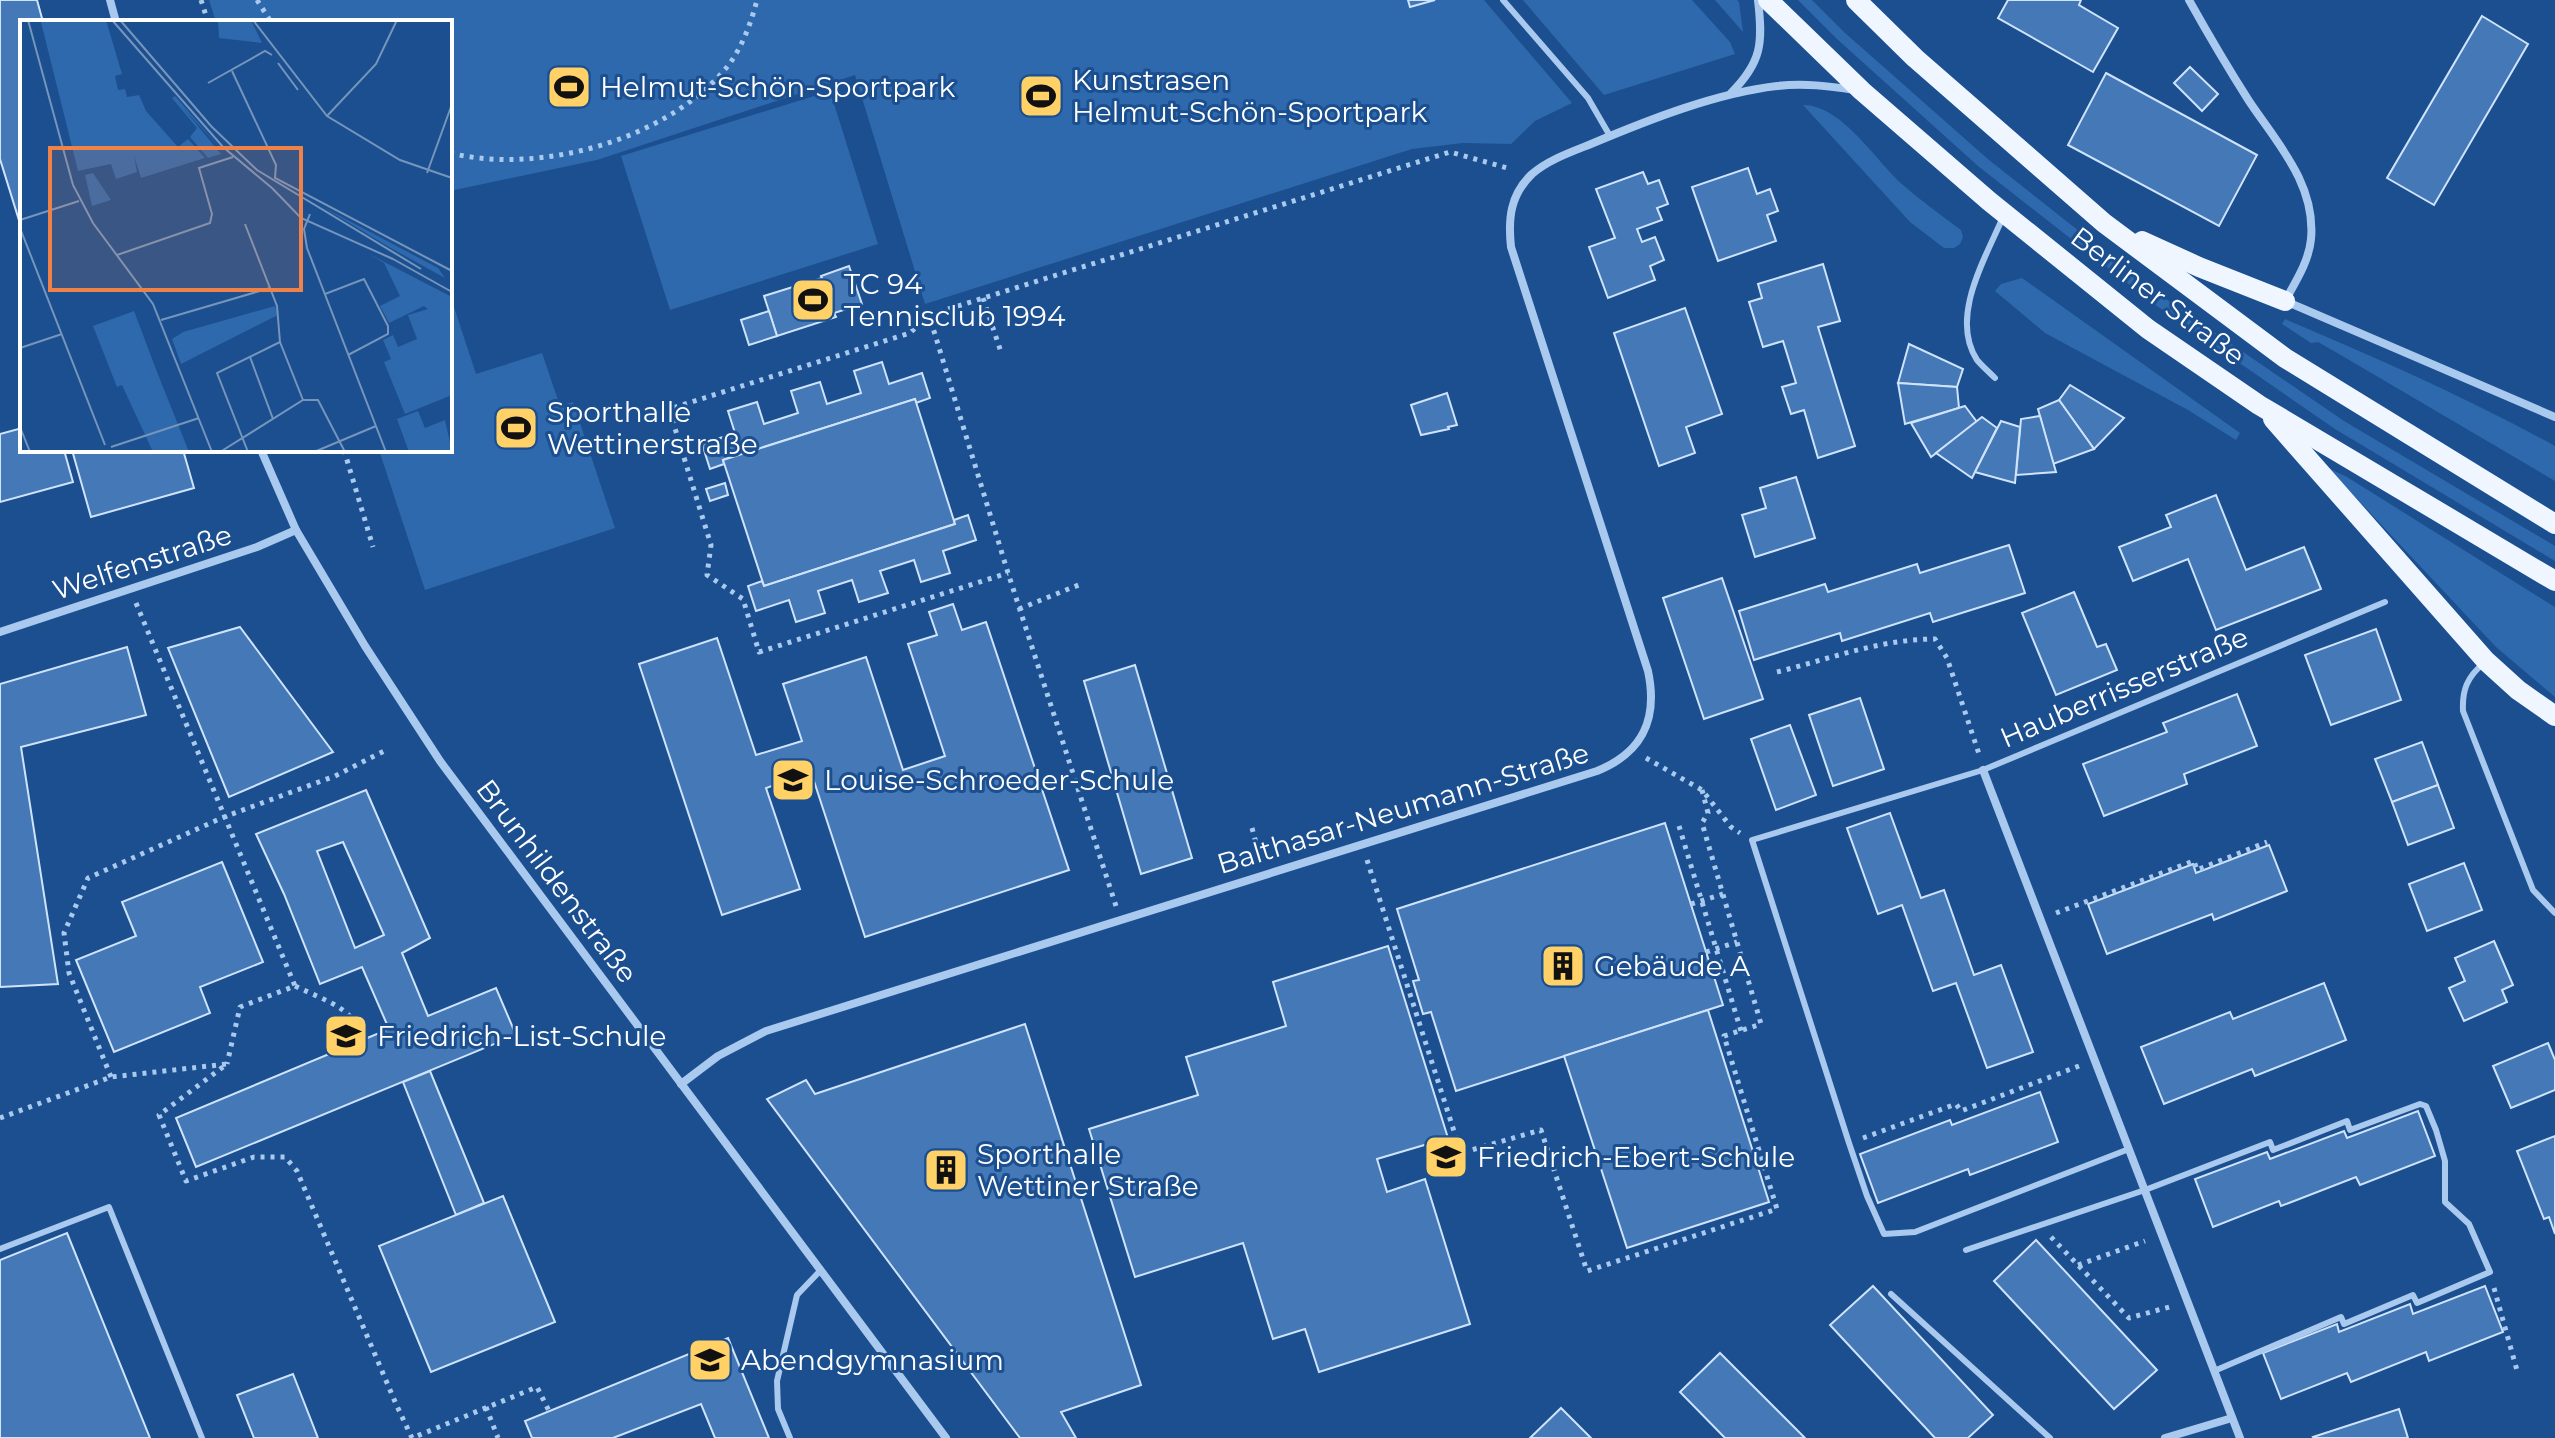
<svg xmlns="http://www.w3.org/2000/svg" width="2555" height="1438" viewBox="0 0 2555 1438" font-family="Montserrat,sans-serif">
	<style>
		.green { fill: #2e69ad }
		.building { fill: #4478b7; stroke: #cfe3fa; stroke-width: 2; fill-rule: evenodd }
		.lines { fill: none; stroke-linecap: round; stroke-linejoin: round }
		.path { stroke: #a9c9ee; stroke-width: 5; stroke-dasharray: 4 6; stroke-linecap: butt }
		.service { stroke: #a9c9ee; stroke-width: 6 }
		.minor { stroke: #a9c9ee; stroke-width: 8 }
		.primary { stroke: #f0f6ff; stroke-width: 20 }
		.labels { text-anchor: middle; stroke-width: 6; stroke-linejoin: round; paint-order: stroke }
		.poi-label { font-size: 28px; fill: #fff; stroke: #1b4f8f; text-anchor: start }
		.street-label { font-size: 28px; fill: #fff; stroke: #1b4f8f }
		.inset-road { fill: none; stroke: #7695bc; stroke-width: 2 }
		.view { fill: #ee8249; fill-opacity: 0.15; stroke: #ee8249; stroke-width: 4 }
		.inset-edge { fill: none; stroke: #fff; stroke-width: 4 }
	</style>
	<rect width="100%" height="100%" fill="#1b4f8f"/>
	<!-- green -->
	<g class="green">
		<polygon points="209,0 1484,0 1572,103 1535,121 1511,144 1463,143 1412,149 925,304 855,75 597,160 450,191 450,22 216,22"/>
		<polygon points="1523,0 1692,0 1730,42 1735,54 1604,95"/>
		<polygon points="1715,0 1737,0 1739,2 1743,32"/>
		<polygon points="1798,0 1812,0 1844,32 1989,160 2160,295 2344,421 2555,546 2555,561 2335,429 2154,304 1978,166 1837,39"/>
		<polygon points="830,91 878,244 670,310 621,156"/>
		<path d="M1803 105C1842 105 1875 160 1902 184 1921 201 1941 215 1961 230L1963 237 1960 244 1954 248H1944L1910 222Z"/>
		<polygon points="2022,278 2240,433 2236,440 2188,410 2045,333 1995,291 2001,284"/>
		<polygon points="450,295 476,374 542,353 560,406 573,402 615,528 425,590 379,450 450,450"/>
		<path d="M2285 319C2377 358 2468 398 2555 446V481L2339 354 2318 342 2311 343 2282 324Z"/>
		<polygon points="2328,468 2347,477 2555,607 2555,697 2496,647"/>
	</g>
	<!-- building -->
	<g class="building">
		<polygon points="0,0 37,0 43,22 22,22 22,230 0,159"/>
		<polygon points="1408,0 1435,0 1410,7"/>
		<polygon points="2008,0 2081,0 2079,5 2118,28 2093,72 1998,18"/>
		<polygon points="2482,16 2528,44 2434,205 2387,178"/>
		<polygon points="2190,67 2218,94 2202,111 2174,83"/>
		<polygon points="2106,73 2257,155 2219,226 2068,145"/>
		<polygon points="1748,168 1757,194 1770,189 1778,211 1767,215 1776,241 1718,261 1692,187"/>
		<polygon points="1643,172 1648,184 1659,180 1668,204 1657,208 1662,220 1637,229 1642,242 1655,237 1664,260 1650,266 1655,280 1608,298 1589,247 1615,238 1596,189"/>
		<polygon points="1823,264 1840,321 1818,327 1855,446 1818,458 1804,410 1791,414 1782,387 1796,383 1783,341 1763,347 1749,302 1762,298 1758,284"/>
		<polygon points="849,266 862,304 834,313 836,317 777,336 764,296 822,278 821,276"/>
		<polygon points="1685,308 1722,414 1686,427 1695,453 1659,466 1614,333"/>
		<polygon points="769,311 777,336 749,345 741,320"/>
		<polygon points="1909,344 1963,369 1957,387 1898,383"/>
		<polygon points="882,362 889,384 922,373 930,398 916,403 915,399 723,460 724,464 710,469 702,444 735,433 728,411 757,402 764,424 798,413 791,391 820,382 827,404 861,393 854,371"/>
		<polygon points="1898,383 1957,387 1959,408 1905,424"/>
		<polygon points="2070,385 2124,418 2094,449 2059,400"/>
		<polygon points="1447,393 1457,425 1448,427 1449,429 1421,435 1411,405"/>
		<polygon points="915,399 955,524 764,586 723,460"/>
		<polygon points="2059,400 2094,449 2053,464 2038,409"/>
		<polygon points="1965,406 1977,422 1931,457 1911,423"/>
		<polygon points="2040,416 2056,472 2016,475 2021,419"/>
		<polygon points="1982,417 1997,428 1972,478 1936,453"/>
		<polygon points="2001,421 2020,427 2015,483 1975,472"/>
		<polygon points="22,428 22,450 64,450 73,482 0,502 0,434"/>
		<polygon points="72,450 183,450 194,488 91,517"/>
		<polygon points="1796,477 1815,538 1755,557 1742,515 1766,508 1760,488"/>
		<polygon points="725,483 728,495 710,501 706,489"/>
		<polygon points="2216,495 2246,570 2304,547 2321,589 2216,630 2188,559 2133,581 2119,547 2171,527 2166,515"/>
		<polygon points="968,515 976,540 943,551 950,573 921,582 914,560 880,571 888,593 859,602 852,580 818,591 825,613 796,622 789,600 756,611 748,586 762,581 764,586 955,524 954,520"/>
		<polygon points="2009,545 2025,593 1933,622 1930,613 1842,641 1840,633 1754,660 1739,611 1825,584 1828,592 1917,564 1920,573"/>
		<polygon points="1722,578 1763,699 1704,719 1663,598"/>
		<polygon points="2074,592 2097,647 2106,644 2117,670 2056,695 2022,613"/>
		<polygon points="953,604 962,630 986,622 1069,870 865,937 811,772 766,788 800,889 722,915 639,664 717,638 756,755 802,741 783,684 866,657 903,770 945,756 908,644 937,635 929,612"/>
		<polygon points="240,627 333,752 229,797 168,648"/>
		<polygon points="2376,629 2401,700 2331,725 2305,655"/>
		<polygon points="127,647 146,715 21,747 58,984 0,987 0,684"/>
		<polygon points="1135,665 1192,858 1141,874 1084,681"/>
		<polygon points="2237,694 2257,746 2184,774 2187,784 2104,816 2083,764 2167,732 2163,723"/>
		<polygon points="1860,698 1884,769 1833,786 1809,715"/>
		<polygon points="1790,725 1816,795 1776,810 1751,739"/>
		<polygon points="2422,742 2438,785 2392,802 2375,759"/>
		<polygon points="2438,785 2454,828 2408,845 2392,802"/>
		<path d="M366 790 430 938 402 953 428 1016 496 988 516 1035 196 1167 176 1118 389 1029 362 967 320 984 284 894 256 834ZM343 842 384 935 355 948 317 851Z"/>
		<polygon points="1890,813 1921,898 1944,890 1974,975 2001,965 2033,1052 1987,1068 1956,983 1933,991 1902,905 1878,914 1847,828"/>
		<polygon points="1665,823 1723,1005 1456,1091 1431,1012 1423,1014 1413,981 1419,980 1397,909"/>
		<polygon points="2269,845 2287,891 2214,920 2212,914 2107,954 2088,904 2193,864 2196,873"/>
		<polygon points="222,862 263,962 200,987 210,1013 114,1052 76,960 136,936 122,902"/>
		<polygon points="2464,863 2482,910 2427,931 2409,884"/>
		<polygon points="2494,941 2513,985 2502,990 2507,1002 2464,1021 2449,988 2465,981 2455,958"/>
		<polygon points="1388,946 1448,1138 1377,1159 1387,1192 1425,1179 1470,1324 1319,1372 1305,1329 1273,1339 1243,1243 1135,1277 1089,1129 1198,1095 1186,1057 1286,1026 1273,982"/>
		<polygon points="2324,983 2346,1040 2255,1076 2252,1069 2164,1104 2141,1047 2230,1012 2233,1019"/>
		<polygon points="1708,1010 1769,1202 1627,1248 1564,1056"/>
		<polygon points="1025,1024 1141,1385 1061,1412 1076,1438 1020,1438 767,1099 806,1080 815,1094"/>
		<polygon points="2548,1043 2555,1060 2555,1090 2511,1108 2493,1066"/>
		<polygon points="430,1071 484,1203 456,1215 403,1082"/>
		<polygon points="2040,1092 2058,1142 1970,1175 1968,1169 1878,1203 1860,1154 1950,1120 1952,1125"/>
		<polygon points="2418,1111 2435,1156 2360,1185 2356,1177 2281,1206 2279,1201 2213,1227 2195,1179 2267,1152 2270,1159 2344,1131 2347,1138"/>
		<polygon points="2555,1136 2555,1234 2549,1217 2544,1219 2517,1151"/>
		<polygon points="503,1196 555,1322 431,1372 379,1246"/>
		<polygon points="67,1233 150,1438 0,1438 0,1260"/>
		<polygon points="2036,1240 2157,1370 2114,1409 1994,1281"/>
		<polygon points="1873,1286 1993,1415 1968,1438 1935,1438 1830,1325"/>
		<polygon points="2485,1286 2503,1332 2429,1361 2426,1352 2351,1382 2347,1373 2281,1399 2263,1353 2337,1324 2339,1332 2410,1304 2413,1314"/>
		<polygon points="728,1338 769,1438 715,1438 701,1404 613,1438 532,1438 525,1421"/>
		<polygon points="1720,1353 1805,1438 1725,1438 1680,1392"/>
		<polygon points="293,1374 318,1438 254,1438 237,1395"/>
		<polygon points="1561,1408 1591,1438 1530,1438"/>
		<polygon points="2399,1409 2408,1438 2314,1438 2313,1437"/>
	</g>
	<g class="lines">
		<!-- path -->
		<g class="path">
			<polyline points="201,0 208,22"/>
			<polyline points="257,0 271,22"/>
			<path d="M450 153C540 175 667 140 727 67 742 48 751 23 757 0"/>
			<polyline points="983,298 1002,355"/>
			<polyline points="929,315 910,333 669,409 711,545 707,575 743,599 759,652 1008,573"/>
			<polyline points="344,450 373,547"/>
			<polyline points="136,603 295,986 240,1007 227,1064"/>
			<polyline points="1019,609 1081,584"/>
			<path d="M1777 672C1829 659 1881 639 1935 639L1947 658 1979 754"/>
			<polyline points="1646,758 1702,790 1731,827 1740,833"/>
			<polyline points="1679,826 1741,1031"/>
			<polyline points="1252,828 1260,858"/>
			<polyline points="1367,860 1461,1153 1541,1130 1587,1271 1777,1209 1724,1036 1761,1024 1702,823 1708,813 1702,790"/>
			<polyline points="1691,904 1723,894"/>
			<polyline points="1116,906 1008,573 929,315 1450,152 1511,169"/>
			<polyline points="2056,913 2191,862 2194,861 2197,870 2267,842"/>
			<polyline points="1706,952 1737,942"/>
			<path d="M295 986C328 1002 348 1005 367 1039"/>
			<polyline points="111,1077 69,973 64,933 88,878 224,817 335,776 388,749"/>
			<polyline points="0,1118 111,1077 227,1064 159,1115 186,1181 254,1157 285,1157 297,1171 396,1404 412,1438 537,1387 549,1411"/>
			<polyline points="1863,1138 1956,1104 1961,1111 2079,1066"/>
			<polyline points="2051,1237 2129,1318 2173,1306"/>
			<polyline points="2078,1265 2145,1241"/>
			<polyline points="2494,1288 2518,1374"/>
			<polyline points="486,1407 498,1438"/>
		</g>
		<!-- service -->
		<g class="service">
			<polyline points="1503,0 1588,98 1610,136"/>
			<path d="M1995 378C1989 372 1982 366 1977 360 1949 317 1986 257 2003 217"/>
			<path d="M2484 663C2467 677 2462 690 2463 711L2533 890 2555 913"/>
			<polyline points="2129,1149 1915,1232 1884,1234 1867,1196 1849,1143 1752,840 1983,770 2385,602"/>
			<polyline points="0,1249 109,1207 202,1438"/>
			<polyline points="1966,1250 2145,1190 2270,1142 2273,1150 2347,1121 2350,1130 2420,1104 2426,1106 2436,1130 2445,1161 2445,1202 2469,1224 2490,1272 2417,1303 2413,1295 2344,1324 2341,1317 2214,1371"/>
			<polyline points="1891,1294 2050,1438"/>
			<polyline points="790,1438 778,1409 777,1381 797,1295 820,1271"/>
		</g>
		<!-- minor -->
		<g class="minor">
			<polyline points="110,0 116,22"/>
			<path d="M2189 0C2208 34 2228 68 2249 101 2277 143 2316 184 2311 239 2309 261 2296 281 2285 301L2555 417"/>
			<path d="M1731 93C1762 62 1763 43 1758 0"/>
			<polyline points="261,450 296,530 365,646 440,761 946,1438"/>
			<polyline points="0,632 257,547 296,530"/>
			<polyline points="1983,770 2240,1438"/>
			<path d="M681 1084 718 1056 766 1031 1597 771C1644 752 1658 718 1648 671L1511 247C1508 219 1510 195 1532 174 1548 160 1571 152 1591 144 1648 120 1716 93 1777 86 1804 83 1829 86 1855 90"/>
			<polyline points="2165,1438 2232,1418"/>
		</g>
		<!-- primary -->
		<g class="primary">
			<polyline points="1768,0 1862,91 1989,201 2148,329 2259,405 2555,581"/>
			<polyline points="1856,0 1915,58 2104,223 2285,358 2555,524"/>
			<polyline points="2142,241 2199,267 2285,301"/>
			<polyline points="2273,419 2486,661 2518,690 2555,716"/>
		</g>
	</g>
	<!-- icons -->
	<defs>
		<g id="stadium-square" transform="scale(2.3)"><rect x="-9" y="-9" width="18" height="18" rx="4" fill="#ffd166" stroke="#1b4f8f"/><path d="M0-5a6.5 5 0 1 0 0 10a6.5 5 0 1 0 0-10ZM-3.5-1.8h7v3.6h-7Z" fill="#111"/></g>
		<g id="school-square" transform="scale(2.3)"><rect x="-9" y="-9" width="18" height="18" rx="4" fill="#ffd166" stroke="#1b4f8f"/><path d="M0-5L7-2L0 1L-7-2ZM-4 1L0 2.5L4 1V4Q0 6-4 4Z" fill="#111"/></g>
		<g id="building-square" transform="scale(2.3)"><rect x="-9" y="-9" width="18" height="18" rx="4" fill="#ffd166" stroke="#1b4f8f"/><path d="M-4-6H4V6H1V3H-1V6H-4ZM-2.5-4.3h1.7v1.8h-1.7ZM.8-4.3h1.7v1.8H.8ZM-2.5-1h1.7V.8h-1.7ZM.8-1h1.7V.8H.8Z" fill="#111"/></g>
	</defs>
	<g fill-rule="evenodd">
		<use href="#stadium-square" x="569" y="87"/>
		<use href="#stadium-square" x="1041" y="96"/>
		<use href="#stadium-square" x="813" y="300"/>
		<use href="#stadium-square" x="516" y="428"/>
		<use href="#school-square" x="793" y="780"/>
		<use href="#building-square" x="1563" y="966"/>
		<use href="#school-square" x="346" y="1036"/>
		<use href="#school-square" x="1446" y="1157"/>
		<use href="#building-square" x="946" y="1170"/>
		<use href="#school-square" x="710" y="1360"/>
	</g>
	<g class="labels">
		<!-- poi labels -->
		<g class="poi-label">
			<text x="1072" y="90">Kunstrasen<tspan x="1072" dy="32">Helmut-Schön-Sportpark</tspan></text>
			<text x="600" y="97">Helmut-Schön-Sportpark</text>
			<text x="844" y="294">TC 94<tspan x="844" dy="32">Tennisclub 1994</tspan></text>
			<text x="547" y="422">Sporthalle<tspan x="547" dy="32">Wettinerstraße</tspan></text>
			<text x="824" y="790">Louise-Schroeder-Schule</text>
			<text x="1594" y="976">Gebäude A</text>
			<text x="377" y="1046">Friedrich-List-Schule</text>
			<text x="977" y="1164">Sporthalle<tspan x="977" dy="32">Wettiner Straße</tspan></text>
			<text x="1477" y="1167">Friedrich-Ebert-Schule</text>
			<text x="741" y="1370">Abendgymnasium</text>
		</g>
		<!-- street labels -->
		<g class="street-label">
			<text transform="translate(2158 296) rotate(37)" y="10">Berliner Straße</text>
			<text transform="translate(142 562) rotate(-18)" y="10">Welfenstraße</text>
			<text transform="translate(2124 687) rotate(-23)" y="10">Hauberrisserstraße</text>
			<text transform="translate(1403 808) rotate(-17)" y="10">Balthasar-Neumann-Straße</text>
			<text transform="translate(557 881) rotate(53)" y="10">Brunhildenstraße</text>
		</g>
	</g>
	<!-- overview -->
	<g transform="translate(20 20)">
		<rect width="432" height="432" fill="#1b4f8f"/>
		<path d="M86 0 102 54 95 56 98 70 105 69 107 77 119 75 126 91 158 127 168 119 185 138 121 158 114 136 117 152 96 159 91 144 58 151 21 2ZM155 76 201 129 163 88 201 134 188 138 170 117 177 108 152 78ZM73 153 91 180 72 186 65 155ZM301 186 418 248 425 258 369 227ZM347 233 432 277V282L410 291 404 286 369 303 360 286 380 276 364 243ZM255 286 258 295 161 344 152 319 163 312Z" fill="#2e69ad"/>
		<path d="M198 0H231L242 23 199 18ZM398 391 405 408 425 400 432 432H389L377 399Z" fill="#2e69ad"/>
		<path d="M432 282V375L385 394 364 342 371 339 363 320 373 315 378 327 397 319 388 295ZM114 291 137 352 169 432H133L102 365 97 367 73 306Z" fill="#2e69ad"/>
		<path class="inset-road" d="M8 0 53 165 73 203 133 284 192 432M92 0 203 127 252 168M100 0 191 106 237 150 401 249M233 0 307 96 380 140 432 158M258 43 278 70M212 51 256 145 255 158 432 251M188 63 245 31 252 35M307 96 356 44 377 0M407 153 432 84M252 168 281 198 373 239M290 194 284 209 287 228 366 432M0 200 59 181M225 204 257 286 260 322 283 380M0 208 85 425M97 235 190 203 192 194 179 148 213 137M373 239 432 272M305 274 344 259 368 306V314L328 335M141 300 250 268M0 328 42 314M230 337 253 399M0 407 10 432M91 427 179 398M200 432 283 380H298L325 432M228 432 197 353 260 322M294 432 356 406"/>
		<path class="view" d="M30 128H281V270H30Z"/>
		<rect width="432" height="432" class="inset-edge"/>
	</g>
</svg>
